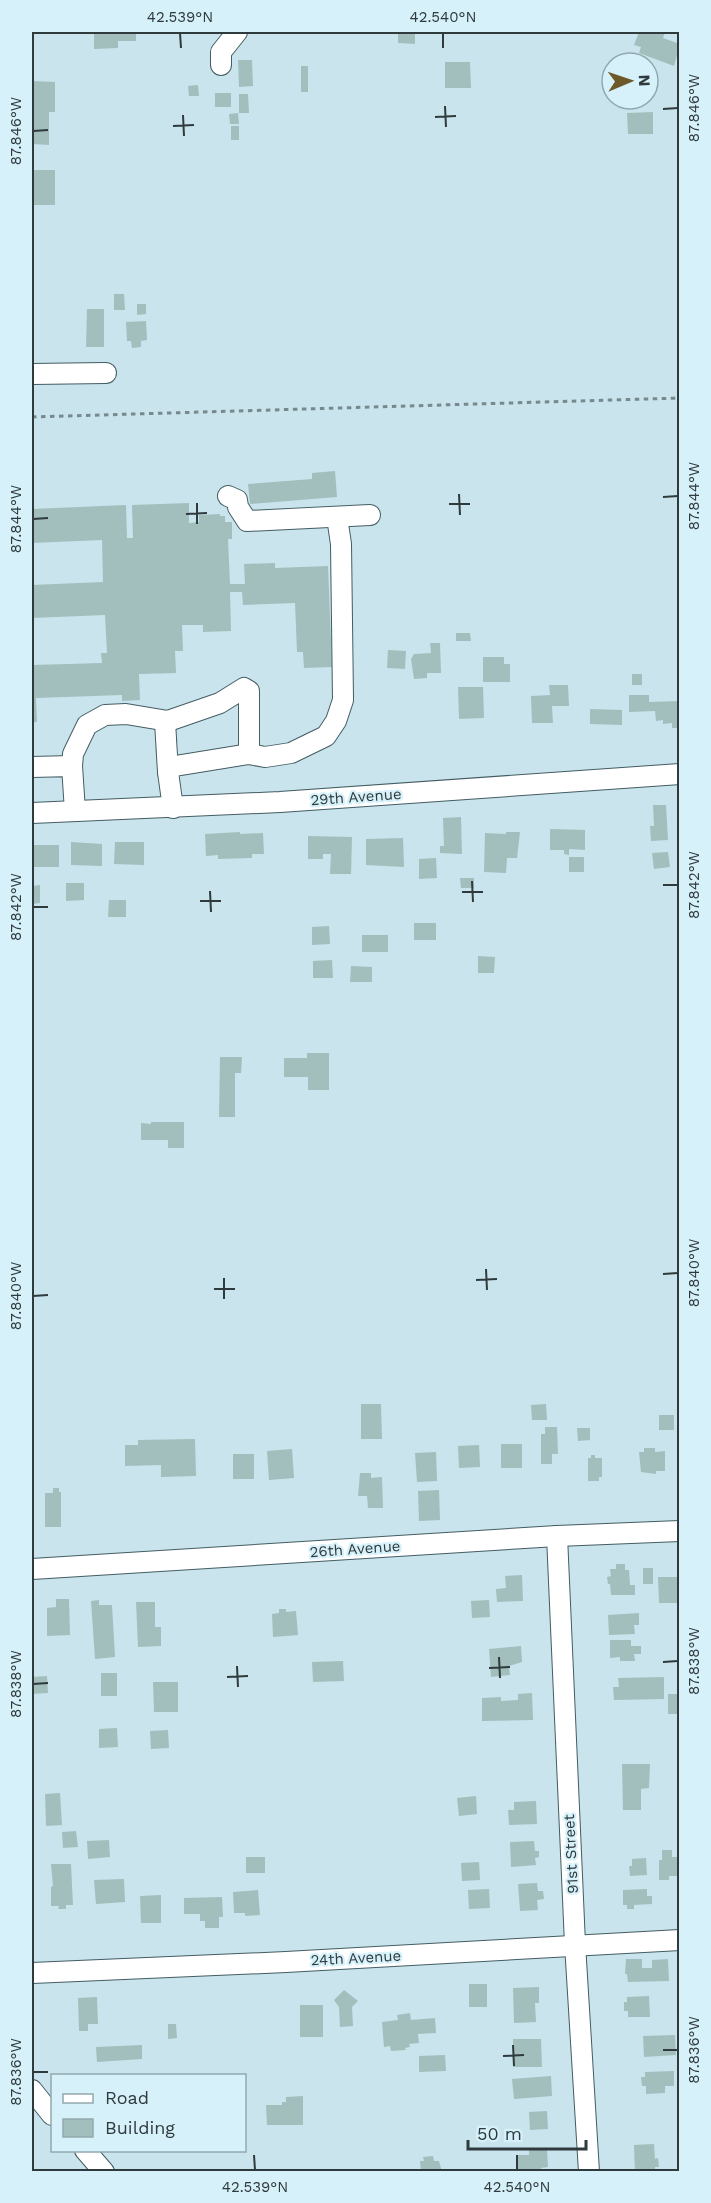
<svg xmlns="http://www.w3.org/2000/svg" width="711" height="2203" viewBox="0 0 711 2203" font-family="'Work Sans',sans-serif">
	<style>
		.building { fill: #a2bfbd }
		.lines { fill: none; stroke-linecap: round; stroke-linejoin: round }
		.minor-casing { stroke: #445c63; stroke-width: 22 }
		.path { stroke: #76898e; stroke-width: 3; stroke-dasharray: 4.5 4.5; stroke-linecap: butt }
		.minor { stroke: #fff; stroke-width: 20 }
		.ticks { fill: none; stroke: #2f3a3d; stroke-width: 2 }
		.labels { text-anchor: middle; stroke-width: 4.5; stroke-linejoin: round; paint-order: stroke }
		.street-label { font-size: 15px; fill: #2f3a3d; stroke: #d6f1fa }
		.neatline { fill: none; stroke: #2f3a3d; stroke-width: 2 }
		.ticks-label { font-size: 15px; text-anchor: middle; fill: #2f3a3d }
	</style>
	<rect width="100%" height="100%" fill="#c9e4ec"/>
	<!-- building -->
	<g class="building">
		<polygon points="94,32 136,32 136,41 118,41 118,48 94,49"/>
		<polygon points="398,32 415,32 415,44 398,43"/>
		<polygon points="639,32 665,32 663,38 680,44 674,66 639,53 641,47 634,45"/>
		<polygon points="238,60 252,60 253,86 239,87"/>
		<polygon points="445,62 470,62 471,88 445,88"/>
		<rect x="301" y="66" width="7" height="26"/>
		<polygon points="32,81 55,82 55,112 49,112 49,145 32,144"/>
		<polygon points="198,85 199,96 189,96 188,86"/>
		<rect x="215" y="93" width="16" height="14"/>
		<polygon points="239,94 248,94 249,113 239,113"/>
		<polygon points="653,112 653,134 628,134 627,113"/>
		<polygon points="238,113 239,124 230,124 229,114"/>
		<rect x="231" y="126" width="8" height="14"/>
		<rect x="32" y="170" width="23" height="35"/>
		<polygon points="114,294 124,294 125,310 114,310"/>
		<polygon points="137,304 146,304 146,314 137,315"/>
		<polygon points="87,309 104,309 104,347 86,347"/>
		<polygon points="146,321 147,340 141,341 141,347 132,348 131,341 127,341 126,322"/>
		<polygon points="335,471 337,497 250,504 248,484 312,479 312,473"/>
		<polygon points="189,503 189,523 199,522 199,515 220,514 220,516 225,516 225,522 232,522 232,539 228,539 230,584 245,584 244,564 275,563 275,568 328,566 332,667 304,668 303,652 297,652 295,603 243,605 242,592 230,592 231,631 203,632 203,625 182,625 183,651 175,651 176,673 139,674 140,700 122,701 122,695 36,698 37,722 32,722 32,665 102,663 101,653 107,653 105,615 32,618 32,585 103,582 102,540 32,543 32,509 126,505 127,538 133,538 132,505"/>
		<polygon points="456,633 470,633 471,641 456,641"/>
		<polygon points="430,643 440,643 441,673 427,673 427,678 414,679 411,659 414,654 431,653"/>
		<polygon points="388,650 406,651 405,669 387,668"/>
		<polygon points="483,657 504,657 504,664 510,664 510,682 483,682"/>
		<rect x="632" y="674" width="10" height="11"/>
		<polygon points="549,685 568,685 569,706 552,706 553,723 532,723 531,696 550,695"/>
		<polygon points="458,687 483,687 484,718 459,719"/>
		<polygon points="629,695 649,695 649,702 680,701 680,728 672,728 672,723 663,724 663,720 656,721 655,711 629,712"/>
		<polygon points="590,709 622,710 622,725 590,724"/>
		<polygon points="653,805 666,805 668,840 651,841 650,826 654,826"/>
		<polygon points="461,817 462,854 440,853 440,846 444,846 443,818"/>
		<polygon points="550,829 585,830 585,850 569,849 569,855 564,854 564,850 550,850"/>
		<polygon points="240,832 240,834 263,833 264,854 252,854 252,858 218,859 218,855 206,856 205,834"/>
		<polygon points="506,832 520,832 517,858 507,858 506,873 484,872 485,833 506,834"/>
		<polygon points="308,836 352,837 351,874 330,874 331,854 323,854 323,859 308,859"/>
		<polygon points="403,838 404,867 366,865 366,839"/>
		<polygon points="71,842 102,844 102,866 71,865"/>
		<polygon points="115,842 144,842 144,865 114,864"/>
		<rect x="32" y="845" width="27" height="22"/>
		<polygon points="668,852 670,867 654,869 652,853"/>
		<rect x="569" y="857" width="15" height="15"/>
		<polygon points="436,858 437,878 419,879 419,859"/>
		<polygon points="460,878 474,878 474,888 461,888"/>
		<polygon points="66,883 84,883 84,900 66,901"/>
		<polygon points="40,885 40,903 32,904 32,886"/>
		<polygon points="109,900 126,900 126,917 108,917"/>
		<rect x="414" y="923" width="22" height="17"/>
		<polygon points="329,926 330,944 312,945 312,927"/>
		<rect x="362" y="935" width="26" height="17"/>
		<polygon points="478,956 495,957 494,973 478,973"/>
		<polygon points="332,960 333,978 313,978 313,961"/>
		<polygon points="351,966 372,967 372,982 350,982"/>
		<polygon points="307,1053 329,1053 329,1090 308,1090 308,1077 284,1077 284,1058 307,1058"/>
		<polygon points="220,1057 242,1057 241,1073 235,1073 235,1117 219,1117"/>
		<polygon points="151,1122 184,1122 184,1148 168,1148 168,1140 141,1140 141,1123 151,1124"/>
		<polygon points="361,1404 381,1404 382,1439 361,1439"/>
		<polygon points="546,1404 547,1420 532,1420 531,1405"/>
		<rect x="659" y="1415" width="15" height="15"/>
		<polygon points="545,1427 557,1427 558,1454 552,1454 552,1464 541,1464 541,1434 545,1434"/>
		<polygon points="577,1428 590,1428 590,1440 578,1441"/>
		<polygon points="195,1439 196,1476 161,1477 161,1465 125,1466 125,1445 138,1445 138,1440"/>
		<rect x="501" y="1444" width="21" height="24"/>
		<polygon points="479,1445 480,1467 459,1468 458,1446"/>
		<polygon points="644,1448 655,1448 655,1452 665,1451 665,1471 656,1471 656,1474 641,1472 639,1452 644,1452"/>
		<polygon points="292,1449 294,1478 269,1480 267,1451"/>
		<polygon points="436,1452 437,1481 417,1482 415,1453"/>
		<rect x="233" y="1454" width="21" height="25"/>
		<polygon points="591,1455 595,1455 595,1458 602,1458 602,1477 599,1477 599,1481 588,1481 588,1458 591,1458"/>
		<polygon points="360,1473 371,1473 371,1478 382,1477 383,1508 368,1508 367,1496 358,1496"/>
		<polygon points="53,1488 59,1488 59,1492 61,1492 61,1527 45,1527 45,1493 53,1493"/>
		<polygon points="439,1490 440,1520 419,1521 418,1491"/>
		<polygon points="616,1564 625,1564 625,1570 629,1570 630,1585 635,1585 635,1595 611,1595 610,1584 608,1584 607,1577 611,1576 610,1569 616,1569"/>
		<rect x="643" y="1568" width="10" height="16"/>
		<polygon points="522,1575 523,1601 497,1602 496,1589 506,1588 505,1576"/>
		<polygon points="658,1577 680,1577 680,1603 659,1603"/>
		<polygon points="56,1599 69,1599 70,1635 47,1636 47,1608 56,1607"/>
		<polygon points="99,1600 99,1605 112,1605 115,1657 95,1659 91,1601"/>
		<polygon points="489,1600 490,1617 472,1618 471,1601"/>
		<polygon points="136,1602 155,1602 155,1627 161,1627 161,1646 138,1647"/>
		<polygon points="279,1609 286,1609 286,1612 296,1611 298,1635 273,1637 272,1614 279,1613"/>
		<polygon points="639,1613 639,1625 634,1625 635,1634 609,1635 608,1615"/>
		<polygon points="610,1640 631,1640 631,1646 641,1646 641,1654 634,1654 635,1661 620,1661 620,1657 610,1658"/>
		<polygon points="521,1646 522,1662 509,1666 510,1675 491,1677 489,1649"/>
		<polygon points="343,1661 344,1681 313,1682 312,1662"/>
		<rect x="101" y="1673" width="16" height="23"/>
		<polygon points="47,1676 48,1693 32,1694 32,1677"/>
		<polygon points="664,1677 664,1699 614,1700 613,1687 619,1687 618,1678"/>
		<polygon points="153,1682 178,1682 178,1712 154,1712"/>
		<polygon points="532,1693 533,1720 482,1721 482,1698 501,1697 501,1701 518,1700 518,1694"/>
		<rect x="668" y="1694" width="12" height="20"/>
		<polygon points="117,1728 118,1747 99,1748 99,1729"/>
		<polygon points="168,1730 169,1748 151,1749 150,1731"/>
		<polygon points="622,1764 650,1764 649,1788 641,1789 641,1810 623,1810"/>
		<polygon points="60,1793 62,1825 46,1826 45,1794"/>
		<polygon points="476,1796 477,1814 459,1816 457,1798"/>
		<polygon points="536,1801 537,1824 509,1825 508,1810 514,1810 514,1802"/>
		<polygon points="76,1831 78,1847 63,1848 62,1832"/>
		<polygon points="109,1840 110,1857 88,1859 87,1841"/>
		<polygon points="534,1841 535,1851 539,1851 539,1857 535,1858 536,1865 511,1867 510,1842"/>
		<polygon points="662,1850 672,1850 672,1857 680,1857 680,1876 669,1876 669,1880 659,1880 659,1860 662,1860"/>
		<rect x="246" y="1857" width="19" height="16"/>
		<polygon points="646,1858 647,1875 630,1876 629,1866 632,1866 632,1859"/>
		<polygon points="479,1862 480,1880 462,1881 461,1863"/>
		<polygon points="51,1864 71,1864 73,1905 66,1905 66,1909 58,1909 59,1906 51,1906 51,1887 53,1886"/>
		<polygon points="124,1879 125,1902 96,1904 94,1880"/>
		<polygon points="537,1883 538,1891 543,1891 544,1899 537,1900 538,1910 520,1911 518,1884"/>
		<polygon points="489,1889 490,1908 469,1909 468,1890"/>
		<polygon points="647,1889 647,1896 652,1896 652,1904 634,1905 634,1909 627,1909 627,1905 623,1905 623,1890"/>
		<polygon points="258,1890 260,1915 245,1916 245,1913 234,1913 233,1892"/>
		<polygon points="161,1895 161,1923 141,1923 140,1896"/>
		<polygon points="222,1897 223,1917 219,1917 219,1928 205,1928 205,1921 200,1921 200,1914 184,1914 184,1898"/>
		<polygon points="626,1959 642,1959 642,1968 652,1968 652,1960 668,1959 669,1981 628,1982 627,1974 625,1974"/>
		<rect x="469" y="1984" width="18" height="23"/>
		<polygon points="539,1987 539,2003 535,2003 536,2022 514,2023 513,1988"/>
		<polygon points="344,1990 358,2001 352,2007 353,2026 340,2027 339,2007 334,2000"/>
		<polygon points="649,1996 650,2017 628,2017 628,2011 624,2011 624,2002 627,2002 627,1997"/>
		<polygon points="97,1997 98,2024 88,2024 88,2031 79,2031 78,1998"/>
		<rect x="300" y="2005" width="23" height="32"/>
		<polygon points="410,2013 411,2020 435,2018 436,2033 418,2034 419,2043 409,2044 410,2047 405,2048 406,2050 391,2051 390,2046 384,2047 382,2022 398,2020 397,2015"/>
		<polygon points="168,2024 176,2024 177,2038 168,2039"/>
		<polygon points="675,2035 676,2055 644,2057 643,2036"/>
		<polygon points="513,2039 541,2039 542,2067 513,2067"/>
		<polygon points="142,2045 142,2059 97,2062 96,2047"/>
		<polygon points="445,2055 446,2071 419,2072 419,2056"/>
		<polygon points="674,2071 674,2086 665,2086 665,2093 646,2094 646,2086 642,2086 641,2077 645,2077 645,2072"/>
		<polygon points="551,2076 552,2096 514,2099 512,2079"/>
		<polygon points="303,2096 303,2125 267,2125 266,2105 282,2105 282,2102 286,2102 286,2097"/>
		<polygon points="547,2111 548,2129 530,2130 529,2112"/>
		<polygon points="654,2144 655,2159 658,2158 659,2167 655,2167 655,2171 635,2172 634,2145"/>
		<polygon points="547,2149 548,2167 541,2168 542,2172 517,2172 517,2155 529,2155 529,2150"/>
		<polygon points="433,2156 434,2161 439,2161 442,2172 421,2172 420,2161 424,2161 423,2157"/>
	</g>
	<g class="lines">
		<!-- minor casing -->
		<g class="minor-casing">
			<g id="minor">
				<polyline points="221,65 221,52 237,32"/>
				<polyline points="32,374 106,373"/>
				<polyline points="228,496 237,500 238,507 247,521 370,515"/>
				<polyline points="165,722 168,772"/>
				<polyline points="72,766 73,754 87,725 105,715 126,714 168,721 220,703 244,688 249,691 249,754"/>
				<polyline points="32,767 72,766 75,811"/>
				<polyline points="173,808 168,772 175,766 249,754 265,757 291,753 326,736 336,721 343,700 341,544 337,517"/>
				<polyline points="32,813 280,802 680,774"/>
				<polyline points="557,1536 575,1944 589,2172"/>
				<polyline points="32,1569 557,1536 680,1531"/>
				<polyline points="32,1973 286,1962 680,1940"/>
				<polyline points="32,2090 52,2115"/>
				<polyline points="85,2150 104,2172"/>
			</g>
		</g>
		<!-- path -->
		<polyline class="path" points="32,417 680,398"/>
		<!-- minor -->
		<use href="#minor" class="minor"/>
	</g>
	<!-- ticks -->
	<path class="ticks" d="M180 33 181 48M443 33V48M445 106 446 127M663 109 678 108M183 115 184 136M435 117 456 116M173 126 194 125M33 131 48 130M459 494 460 515M663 497 678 496M197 503V524M449 504H470M186 514 207 513M33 519 48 518M472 881 473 902M663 885H678M210 891 211 912M462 892H483M200 901H221M33 907H48M486 1269 487 1290M663 1274 678 1273M224 1278V1299M476 1280 497 1279M214 1289H235M33 1296 48 1295M499 1657 500 1678M663 1662 678 1661M237 1666 238 1687M489 1668 510 1667M227 1677 248 1676M33 1684 48 1683M513 2045 514 2066M663 2050H678M503 2056 524 2055M33 2072H48M254 2155 255 2170M517 2155V2170"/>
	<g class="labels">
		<!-- street labels -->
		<g class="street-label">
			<text transform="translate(356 797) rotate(-4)" y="5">29th Avenue</text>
			<text transform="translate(355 1549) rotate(-4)" y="5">26th Avenue</text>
			<text transform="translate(571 1854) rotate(-93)" y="5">91st Street</text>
			<text transform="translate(356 1958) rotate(-3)" y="5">24th Avenue</text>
		</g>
	</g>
	<!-- border -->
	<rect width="711" height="2203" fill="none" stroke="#d6f1fa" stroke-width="66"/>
	<!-- legend -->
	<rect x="51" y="2074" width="195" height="78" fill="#d6f1fa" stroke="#93a8ae" stroke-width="1.5"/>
	<rect x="63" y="2094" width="30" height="9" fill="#ffffff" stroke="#93a8ae" stroke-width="1.5"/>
	<text x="105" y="2104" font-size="18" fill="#2f3a3d">Road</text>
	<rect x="63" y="2119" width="30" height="18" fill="#a2bfbd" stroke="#93a8ae" stroke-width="1.5"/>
	<text x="105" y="2134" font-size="18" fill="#2f3a3d">Building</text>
	<!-- north arrow -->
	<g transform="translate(630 81) rotate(88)"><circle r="28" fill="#d6f1fa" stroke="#93a8ae" stroke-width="1.5"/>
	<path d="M0-4.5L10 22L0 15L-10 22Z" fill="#6d5827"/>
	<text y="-9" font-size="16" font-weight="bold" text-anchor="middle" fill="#2f3a3d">N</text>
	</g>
	<!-- scale -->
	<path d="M468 2140v9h118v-9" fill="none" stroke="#2f3a3d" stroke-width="3"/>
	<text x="477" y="2140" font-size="18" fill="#2f3a3d" stroke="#d6f1fa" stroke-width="4.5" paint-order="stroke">50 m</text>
	<rect x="33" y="33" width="645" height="2137" class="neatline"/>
	<g class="ticks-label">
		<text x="180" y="22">42.539°N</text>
		<text x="443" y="22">42.540°N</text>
		<text transform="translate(694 108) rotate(-90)" y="5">87.846°W</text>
		<text transform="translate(16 131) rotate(-90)" y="5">87.846°W</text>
		<text transform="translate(694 496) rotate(-90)" y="5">87.844°W</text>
		<text transform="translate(16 519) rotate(-90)" y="5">87.844°W</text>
		<text transform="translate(694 885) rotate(-90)" y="5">87.842°W</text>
		<text transform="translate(16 907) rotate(-90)" y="5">87.842°W</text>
		<text transform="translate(694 1273) rotate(-90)" y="5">87.840°W</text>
		<text transform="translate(16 1296) rotate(-90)" y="5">87.840°W</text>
		<text transform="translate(694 1661) rotate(-90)" y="5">87.838°W</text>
		<text transform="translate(16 1684) rotate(-90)" y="5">87.838°W</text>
		<text transform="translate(694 2050) rotate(-90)" y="5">87.836°W</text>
		<text transform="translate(16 2072) rotate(-90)" y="5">87.836°W</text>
		<text x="255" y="2192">42.539°N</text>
		<text x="517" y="2192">42.540°N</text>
	</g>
</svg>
